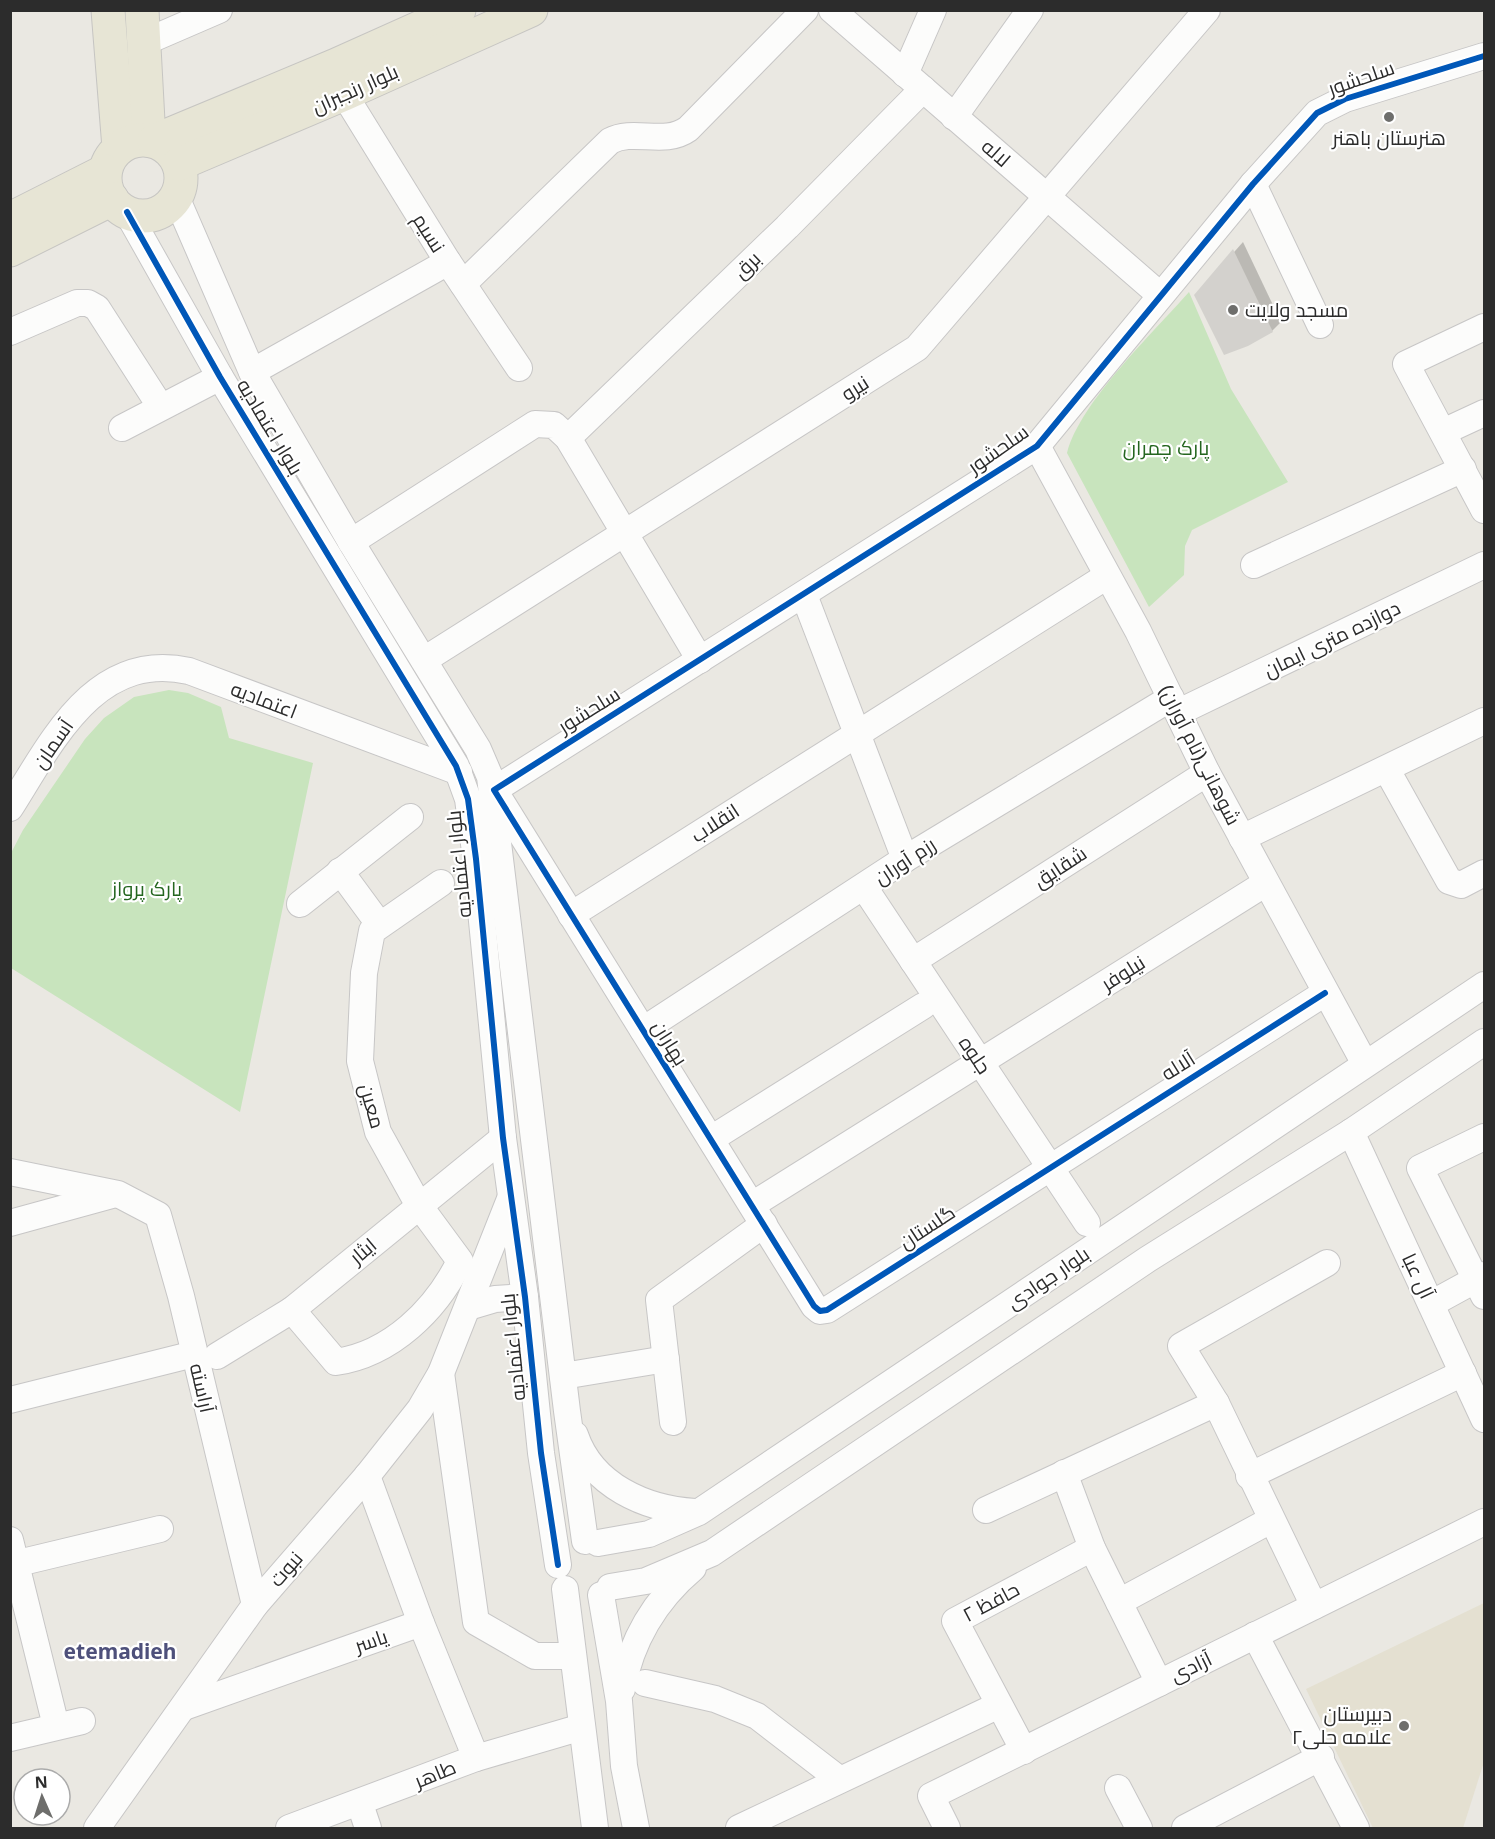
<svg xmlns="http://www.w3.org/2000/svg" width="1495" height="1839" viewBox="0 0 1495 1839" font-family="'Noto Sans',Cairo,sans-serif">
	<style>
		.education { fill: #e4e0d1 }
		.green { fill: #c8e4bd }
		.shadow { fill: #0003 }
		.building { fill: #d3d1cd }
		.lines { fill: none; stroke-linecap: round; stroke-linejoin: round }
		.minor-casing { stroke: #c7c6c6; stroke-width: 28 }
		.major-casing { stroke: #c6c5c2; stroke-width: 35 }
		.minor { stroke: #fcfcfb; stroke-width: 26 }
		.major { stroke: #e7e5d5; stroke-width: 33 }
		.cycleway-casing { stroke: #fff; stroke-width: 10 }
		.cycleway { stroke: #0057b8; stroke-width: 6 }
		.poi-dot { fill: #6e6e6c; stroke: #fff; stroke-width: 2 }
		.labels { text-anchor: middle; stroke-width: 4.5; stroke-linejoin: round; paint-order: stroke }
		.street-label { font-size: 20px; fill: #2c2c2c; stroke: #fff }
		.poi-label { font-size: 20px; fill: #2c2c2c; stroke: #fff }
		.park-label { font-size: 20px; fill: #24661f; stroke: #fff }
		.neighbourhood-label { font-size: 21px; font-weight: bold; fill: #4e507b; stroke: #fff }
	</style>
	<rect width="100%" height="100%" fill="#eae8e2"/>
	<!-- education -->
	<polygon class="education" points="1484,1603 1484,1762 1463,1828 1373,1828 1306,1689"/>
	<!-- green -->
	<g class="green">
		<path d="M1189 292 1231 389 1288 482 1192 530 1185 546 1184 575 1149 607 1067 453C1080 402 1154 332 1189 292Z"/>
		<polygon points="169,690 188,693 221,707 229,738 313,763 240,1112 11,968 11,853 23,830 85,739 104,718 134,697"/>
	</g>
	<!-- shadow -->
	<polygon class="shadow" points="1243,242 1281,322 1272,331 1196,295"/>
	<!-- building -->
	<polygon class="building" points="1233,249 1273,332 1248,346 1224,355 1194,295"/>
	<g class="lines">
		<!-- minor casing -->
		<g class="minor-casing">
			<g id="minor">
				<polyline points="832,10 1160,295"/>
				<polyline points="145,42 219,10"/>
				<polyline points="905,74 933,10"/>
				<polyline points="344,94 448,262 519,368"/>
				<polyline points="954,117 1030,10"/>
				<polyline points="1253,184 1320,325"/>
				<polyline points="176,197 252,372 351,542 478,749 490,777 567,1411 585,1541"/>
				<polyline points="127,212 220,377 456,766 468,799 476,859 503,1138 525,1297 541,1453 558,1565"/>
				<path d="M463 284 610 141C634 128 664 146 688 129L805 10"/>
				<polyline points="1484,327 1406,364 1484,510"/>
				<polyline points="10,332 77,303 88,303 97,308 160,406"/>
				<polyline points="252,372 448,262"/>
				<polyline points="122,428 220,377"/>
				<polyline points="1443,432 1484,413"/>
				<polyline points="568,438 787,227 923,89"/>
				<polyline points="1037,446 1138,631 1207,773 1365,1064"/>
				<polyline points="351,542 535,424 554,425 568,438 700,660"/>
				<polyline points="1254,565 1463,469"/>
				<polyline points="804,595 905,859"/>
				<polyline points="424,660 917,348 1207,10"/>
				<polyline points="1179,712 1484,565"/>
				<polyline points="1387,770 1449,881 1461,885 1484,873"/>
				<path d="M10 808C52 742 95 650 189 671L459 772"/>
				<polyline points="1242,838 1484,721"/>
				<polyline points="340,871 379,924"/>
				<polyline points="864,887 1087,1223"/>
				<polyline points="300,904 410,817"/>
				<polyline points="571,915 1107,576"/>
				<polyline points="913,961 1207,773"/>
				<polyline points="1325,993 827,1310 820,1311 814,1306 494,790 1037,446 1253,184 1317,113 1345,99 1484,56"/>
				<polyline points="643,1030 905,859 1171,698"/>
				<polyline points="1351,1132 1484,1419"/>
				<polyline points="1484,1137 1420,1168 1484,1296"/>
				<polyline points="711,1139 923,1006"/>
				<polyline points="10,1172 118,1194 158,1215 181,1296 255,1605"/>
				<polyline points="752,1205 1266,883"/>
				<polyline points="10,1223 112,1195"/>
				<polyline points="1431,1304 1484,1275"/>
				<polyline points="468,1307 495,1299 525,1297"/>
				<path d="M292 1310 336 1362C391 1354 436 1310 460 1261L418 1204 378 1132 360 1061 364 973 372 931 441 883"/>
				<polyline points="217,1356 292,1310 503,1138"/>
				<polyline points="441,1373 476,1622 535,1656 572,1656"/>
				<polyline points="563,1376 666,1359"/>
				<polyline points="10,1400 194,1354"/>
				<polyline points="673,1422 659,1300 764,1224"/>
				<path d="M575 1435C592 1486 646 1509 695 1512"/>
				<polyline points="1064,1473 1092,1548 1159,1683"/>
				<polyline points="367,1476 421,1623 476,1758"/>
				<polyline points="1249,1476 1463,1373"/>
				<polyline points="986,1510 1216,1403"/>
				<polyline points="10,1540 56,1726"/>
				<polyline points="598,1543 649,1534 699,1512 1484,985"/>
				<polyline points="10,1565 160,1529"/>
				<polyline points="610,1587 646,1581 712,1553 1148,1259 1351,1132 1484,1042"/>
				<polyline points="565,1589 595,1828"/>
				<polyline points="601,1595 619,1701 624,1766 636,1828"/>
				<polyline points="1119,1602 1271,1520"/>
				<polyline points="1314,1606 1216,1403 1181,1346 1327,1263"/>
				<polyline points="1255,1635 1356,1828"/>
				<polyline points="645,1683 715,1699 757,1716 839,1779"/>
				<path d="M622 1689C631 1641 655 1600 693 1568"/>
				<polyline points="184,1707 421,1623"/>
				<polyline points="10,1738 82,1721"/>
				<polyline points="1024,1751 955,1621 1092,1548"/>
				<polyline points="1118,1788 1139,1828"/>
				<polyline points="360,1804 368,1828"/>
				<polyline points="97,1828 255,1605 367,1476 420,1409 441,1373 510,1199"/>
				<polyline points="289,1828 476,1758 582,1727"/>
				<polyline points="739,1828 999,1705"/>
				<polyline points="947,1828 931,1796 1484,1522"/>
				<polyline points="1185,1828 1321,1757"/>
			</g>
		</g>
		<!-- major casing -->
		<g class="major-casing">
			<g id="major">
				<polyline points="108,10 119,148"/>
				<polyline points="142,10 149,140"/>
				<circle cx="143" cy="178" r="38"/>
				<polyline points="154,141 334,66 459,10"/>
				<polyline points="179,164 344,94 531,10"/>
				<polyline points="10,219 105,171"/>
				<polyline points="10,250 112,199"/>
			</g>
		</g>
		<!-- minor -->
		<use href="#minor" class="minor"/>
		<!-- major -->
		<use href="#major" class="major"/>
		<!-- cycleway casing -->
		<g class="cycleway-casing">
			<g id="cycleway">
				<polyline points="127,212 220,377 456,766 468,799 476,859 503,1138 525,1297 541,1453 558,1565"/>
				<polyline points="1325,993 827,1310 820,1311 814,1306 494,790 1037,446 1253,184 1317,113 1345,99 1484,56"/>
			</g>
		</g>
		<!-- cycleway -->
		<use href="#cycleway" class="cycleway"/>
	</g>
	<!-- markers -->
	<g class="poi-dot">
		<circle cx="1389" cy="117" r="6"/>
		<circle cx="1233" cy="310" r="6"/>
		<circle cx="1404" cy="1726" r="6"/>
	</g>
	<g class="labels">
		<!-- street labels -->
		<g class="street-label">
			<text transform="translate(1361 78) rotate(-19)" y="7">سلحشور</text>
			<text transform="translate(355 89) rotate(-24)" y="7">بلوار رنجبران</text>
			<text transform="translate(996 153) rotate(41)" y="7">لاله</text>
			<text transform="translate(429 233) rotate(58)" y="7">نسیم</text>
			<text transform="translate(747 265) rotate(-44)" y="7">برق</text>
			<text transform="translate(855 388) rotate(-32)" y="7">نیرو</text>
			<text transform="translate(270 427) rotate(59)" y="7">بلوار اعتمادیه</text>
			<text transform="translate(998 449) rotate(-35)" y="7">سلحشور</text>
			<text transform="translate(1332 639) rotate(-26)" y="7">دوازده متری ایمان</text>
			<text transform="translate(264 700) rotate(21)" y="7">اعتمادیه</text>
			<text transform="translate(589 710) rotate(-32)" y="7">سلحشور</text>
			<text transform="translate(53 744) rotate(-55)" y="7">آسمان</text>
			<text transform="translate(1200 755) rotate(63)" y="7">شوهانی(نام آوران)</text>
			<text transform="translate(715 823) rotate(-33)" y="7">انقلاب</text>
			<text transform="translate(905 861) rotate(-33)" y="7">رزم آوران</text>
			<text transform="translate(459 864) rotate(-96)" y="7">بلوار اعتمادیه</text>
			<text transform="translate(1060 867) rotate(-33)" y="7">شقایق</text>
			<text transform="translate(1123 973) rotate(-32)" y="7">نیلوفر</text>
			<text transform="translate(670 1043) rotate(58)" y="7">بهاران</text>
			<text transform="translate(975 1055) rotate(56)" y="7">جلوه</text>
			<text transform="translate(1178 1066) rotate(-32)" y="7">آلاله</text>
			<text transform="translate(372 1106) rotate(74)" y="7">معین</text>
			<text transform="translate(927 1227) rotate(-33)" y="7">گلستان</text>
			<text transform="translate(363 1251) rotate(-40)" y="7">ایثار</text>
			<text transform="translate(1418 1276) rotate(65)" y="7">آل عبا</text>
			<text transform="translate(1048 1278) rotate(-34)" y="7">بلوار جوادی</text>
			<text transform="translate(513 1347) rotate(-96)" y="7">بلوار اعتمادیه</text>
			<text transform="translate(202 1388) rotate(77)" y="7">آراسته</text>
			<text transform="translate(286 1569) rotate(-49)" y="7">نبوت</text>
			<text transform="translate(991 1602) rotate(-28)" y="7">حافظ ۲</text>
			<text transform="translate(371 1641) rotate(-19)" y="7">یاسر</text>
			<text transform="translate(1191 1667) rotate(-26)" y="7">آزادی</text>
			<text transform="translate(435 1774) rotate(-22)" y="7">طاهر</text>
		</g>
		<!-- poi labels -->
		<g class="poi-label">
			<text x="1389" y="145">هنرستان باهنر</text>
			<text x="1245" y="317" text-anchor="start">مسجد ولایت</text>
			<text x="1392" y="1721" text-anchor="end">دبیرستان<tspan x="1392" dy="23">علامه حلی۲</tspan></text>
		</g>
		<!-- park labels -->
		<g class="park-label">
			<text x="1166" y="455">پارک چمران</text>
			<text x="147" y="896">پارک پرواز</text>
		</g>
		<!-- neighbourhood labels -->
		<g class="neighbourhood-label">
			<text x="120" y="1659">etemadieh</text>
		</g>
	</g>
	<!-- border -->
	<rect width="1495" height="1839" fill="none" stroke="#2c2c2c" stroke-width="24"/>
	<!-- north arrow -->
	<g transform="translate(42 1797) rotate(357)"><circle r="28" fill="#ffffff" stroke="#ababab" stroke-width="1.5"/>
	<path d="M0-4.5L10 22L0 15L-10 22Z" fill="#6e6e6c"/>
	<text y="-9" font-size="16" font-weight="bold" text-anchor="middle" fill="#2c2c2c">N</text>
	</g>
</svg>
